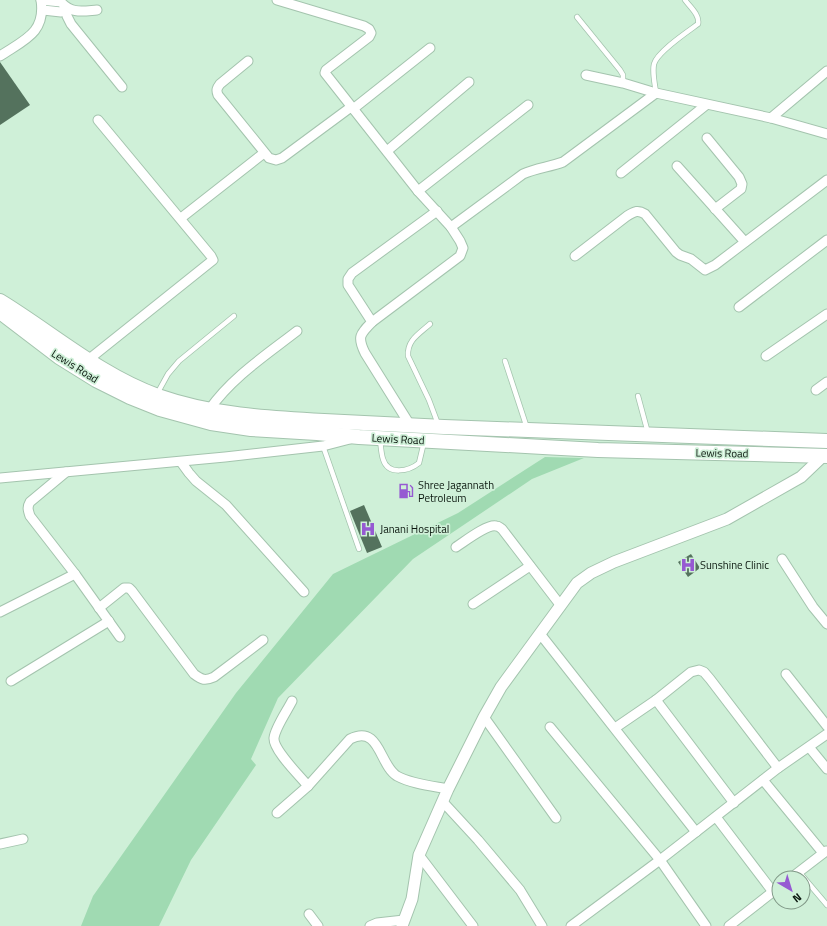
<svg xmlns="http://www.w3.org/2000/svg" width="827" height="926" viewBox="0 0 827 926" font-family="'Titillium Web',sans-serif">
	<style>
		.green { fill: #a0dab2 }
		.building { fill: #54725d }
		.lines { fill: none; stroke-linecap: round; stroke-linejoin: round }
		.service-casing { stroke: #a4c4ae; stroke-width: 6 }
		.minor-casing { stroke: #a4c4ae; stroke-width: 11 }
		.tertiary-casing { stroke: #a4c4ae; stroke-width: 13 }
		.primary-casing { stroke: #a4c4ae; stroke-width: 16 }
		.service { stroke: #fff; stroke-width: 4.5 }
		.minor { stroke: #fff; stroke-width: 9 }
		.tertiary { stroke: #fff; stroke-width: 11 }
		.primary { stroke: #fff; stroke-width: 14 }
		.labels { text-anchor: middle; stroke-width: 3.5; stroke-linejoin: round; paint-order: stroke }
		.street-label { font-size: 11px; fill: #09150d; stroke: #cff0d8 }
		.poi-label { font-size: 11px; fill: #09150d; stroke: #cff0d8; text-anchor: start }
	</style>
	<rect width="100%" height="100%" fill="#cff0d8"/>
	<!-- green -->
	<polygon class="green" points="545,457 584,458 532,479 413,559 278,698 251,759 256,765 191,860 159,926 81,926 93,896 236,693 333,574 458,513"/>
	<!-- building -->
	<g class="building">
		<polygon points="0,62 30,105 0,125"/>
		<polygon points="364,505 382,547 367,553 350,511"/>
		<polygon points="691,554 700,568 688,577 678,562"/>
	</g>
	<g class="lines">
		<!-- service casing -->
		<g class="service-casing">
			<g id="service">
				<polyline points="577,17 620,70 623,75 623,83"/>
				<path d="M656 93C655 84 652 73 654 64 657 52 687 32 698 24 700 15 690 7 685 0"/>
				<path d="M430 324C419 334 407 340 408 356L429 400 438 424"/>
				<polyline points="505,361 527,428"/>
				<polyline points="157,394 168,374 179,361 234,316"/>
				<polyline points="638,396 648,433"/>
				<path d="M380 440C381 446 381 453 383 459 388 476 409 471 419 463L424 442"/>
				<polyline points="323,446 359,549"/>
				<polyline points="799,872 827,905"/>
			</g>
		</g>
		<!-- minor casing -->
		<g class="minor-casing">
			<g id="minor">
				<path d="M41 0 61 2C71 14 83 11 97 10"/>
				<path d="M277 0 364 26 369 29 371 33 369 37 326 70 325 73 418 191 451 227 460 241 463 248 460 256 372 322C360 334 357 337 365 353L410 425"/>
				<polyline points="66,8 67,16 71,24 122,87"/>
				<polyline points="43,10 61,12 66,8"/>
				<path d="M0 56C24 40 46 33 41 0"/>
				<path d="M248 61 220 84C217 88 216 90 218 95L269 158 276 160 282 158 351 107"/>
				<polyline points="586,75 623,83 656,93 771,118 827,134"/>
				<polyline points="353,109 430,48"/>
				<polyline points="771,118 827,71"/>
				<polyline points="707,138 739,177 742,184 741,189 715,209"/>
				<polyline points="387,151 469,82"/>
				<polyline points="677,166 745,242"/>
				<polyline points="621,173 706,105"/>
				<polyline points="418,191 528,105"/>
				<polyline points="181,218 264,153"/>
				<path d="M451 227 523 174C536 168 550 167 563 162L656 93"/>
				<path d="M575 256 627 216C634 212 637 209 645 214L676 252 680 255 691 259 705 270 715 265 827 180"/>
				<polyline points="739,307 827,240"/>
				<polyline points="372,322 348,285 348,279 352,273 437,211"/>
				<polyline points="766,356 827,314"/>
				<polyline points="88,360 213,260 211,256 98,120"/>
				<polyline points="816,390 827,382"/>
				<path d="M209 410C231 378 266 355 297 331"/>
				<polyline points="181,462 189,473 196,481 226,505 304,592"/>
				<path d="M66 472 30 502C27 507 28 510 30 516L75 574 120 637"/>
				<polyline points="0,478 225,457 323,446 350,439"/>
				<path d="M456 547C464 542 487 524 496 526 499 526 499 527 502 529L561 606"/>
				<polyline points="782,559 813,607 827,624"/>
				<polyline points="473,604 530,566"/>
				<path d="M99 608 124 588H129L132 591 194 674C202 680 205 681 214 677L263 640"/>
				<polyline points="0,612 75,574"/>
				<polyline points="541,635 696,832"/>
				<polyline points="786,674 827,726"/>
				<polyline points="11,681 109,621"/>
				<polyline points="656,700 734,803"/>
				<path d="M292 701C287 711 275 728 274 738 273 750 300 776 308 786"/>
				<polyline points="484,717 556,818"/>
				<polyline points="550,727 660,860 706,926"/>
				<polyline points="615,728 656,700 691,672 699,670 704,672 710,679 778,768"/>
				<polyline points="809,747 827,769"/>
				<polyline points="763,780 823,853"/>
				<polyline points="443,802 478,840 520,890 542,926"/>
				<path d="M277 813 308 786 350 739C380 724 379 765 397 776 412 784 432 786 448 789"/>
				<polyline points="716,817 773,892"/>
				<polyline points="0,844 23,839"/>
				<polyline points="419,855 473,926"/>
				<polyline points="791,878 826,851"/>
				<polyline points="309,914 318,926"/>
				<polyline points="370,926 377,923 404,920"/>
				<polyline points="571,926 660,860 778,768 827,734"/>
				<polyline points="729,926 779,887"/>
			</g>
		</g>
		<!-- tertiary casing -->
		<g class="tertiary-casing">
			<polyline id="tertiary" points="402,926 412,899 419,855 448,789 484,717 501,687 577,583 591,573 614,562 727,519 801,477 823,456"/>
		</g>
		<!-- primary casing -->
		<g class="primary-casing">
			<g id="primary">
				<path d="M0 301C51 332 101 376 158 396 212 415 267 418 324 421 364 423 404 425 444 427 572 431 699 437 827 441"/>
				<polyline points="0,312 59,357 96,380 130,397 160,409 211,423 251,429 317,433 359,437 543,447 598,450 827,456"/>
			</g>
		</g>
		<!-- service -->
		<use href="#service" class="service"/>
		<!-- minor -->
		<use href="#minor" class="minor"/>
		<!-- tertiary -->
		<use href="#tertiary" class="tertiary"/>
		<!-- primary -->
		<use href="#primary" class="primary"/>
	</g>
	<!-- icons -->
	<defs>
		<g id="fuel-bare" transform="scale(1.2)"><path d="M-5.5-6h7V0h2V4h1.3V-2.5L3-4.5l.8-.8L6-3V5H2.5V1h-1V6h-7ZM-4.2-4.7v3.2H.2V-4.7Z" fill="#965ad2" stroke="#cff0d8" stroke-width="2.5" paint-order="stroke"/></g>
		<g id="hospital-bare" transform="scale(1.2)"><path d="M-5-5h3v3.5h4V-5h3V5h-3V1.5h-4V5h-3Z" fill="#965ad2" stroke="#cff0d8" stroke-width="2.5" paint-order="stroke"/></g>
	</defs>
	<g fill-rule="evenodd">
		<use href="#fuel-bare" x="406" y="491"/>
		<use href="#hospital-bare" x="368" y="529"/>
		<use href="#hospital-bare" x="688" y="565"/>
	</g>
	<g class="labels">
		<!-- street labels -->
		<g class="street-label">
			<text transform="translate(75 366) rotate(32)" y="4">Lewis Road</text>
			<text transform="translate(398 439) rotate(3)" y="4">Lewis Road</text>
			<text transform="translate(722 453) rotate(1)" y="4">Lewis Road</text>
		</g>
		<!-- poi labels -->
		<g class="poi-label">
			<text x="418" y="489">Shree Jagannath<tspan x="418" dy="13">Petroleum</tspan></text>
			<text x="380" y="533">Janani Hospital</text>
			<text x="700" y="569">Sunshine Clinic</text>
		</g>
	</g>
	<!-- north arrow -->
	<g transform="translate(791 890) rotate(142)"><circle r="19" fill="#cff0d8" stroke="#809887"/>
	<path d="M0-3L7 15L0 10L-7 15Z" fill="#965ad2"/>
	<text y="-6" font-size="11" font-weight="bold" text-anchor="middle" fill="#09150d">N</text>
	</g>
</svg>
